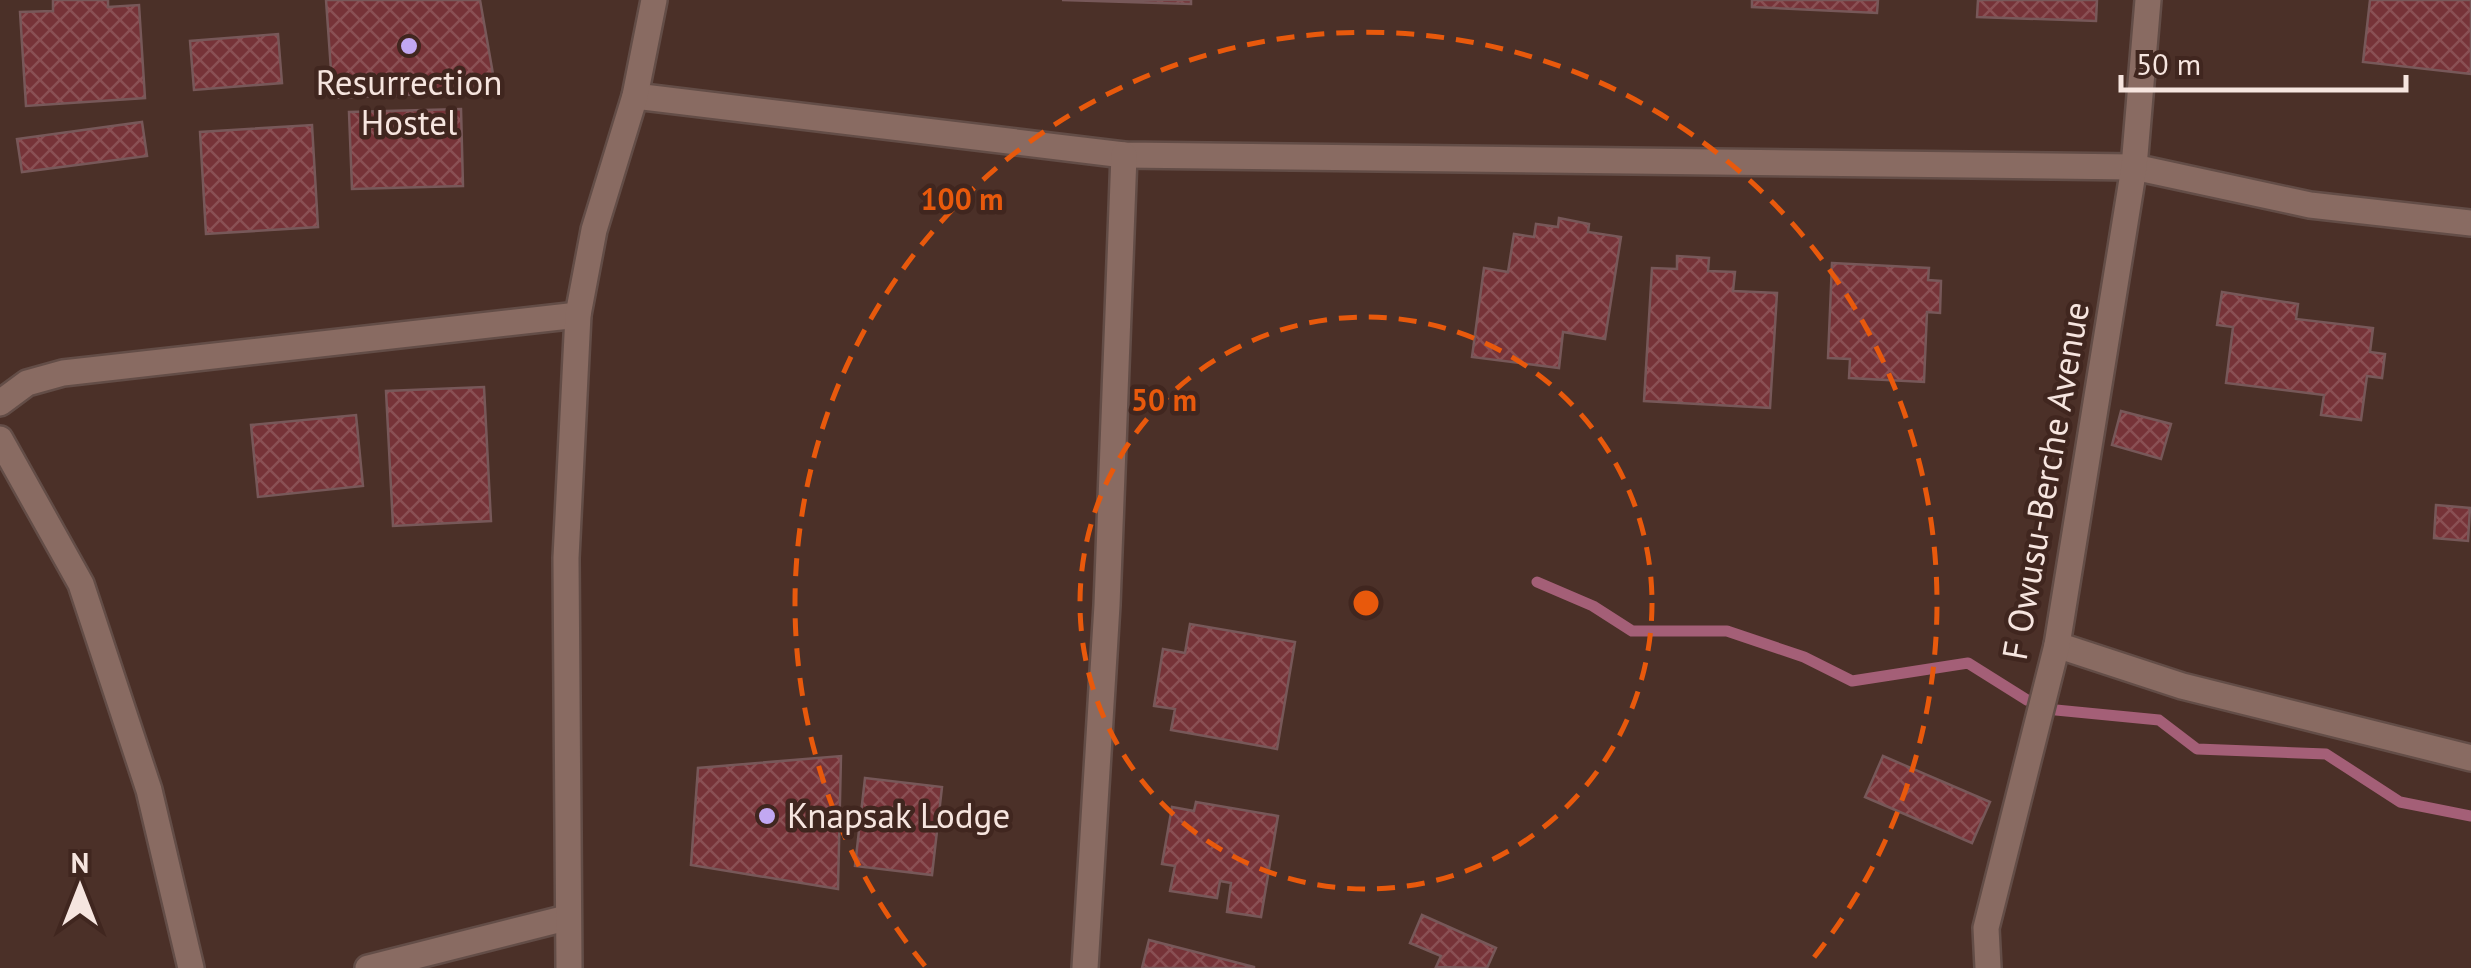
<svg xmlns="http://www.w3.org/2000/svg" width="2471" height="968" viewBox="0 0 2471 968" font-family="'PT Sans',sans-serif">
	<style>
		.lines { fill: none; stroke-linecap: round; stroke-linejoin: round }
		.stream { stroke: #a45f77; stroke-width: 11 }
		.building { fill: url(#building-cross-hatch); stroke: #775859; stroke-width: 2.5 }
		.minor-casing { stroke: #634d47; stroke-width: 30 }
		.minor { stroke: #896b62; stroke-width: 25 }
		.ring { fill: none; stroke: #e8590c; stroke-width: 5; stroke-dasharray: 18 12 }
		.poi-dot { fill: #c2a8f2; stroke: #40261f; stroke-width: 4 }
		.labels { text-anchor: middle; stroke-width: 9; stroke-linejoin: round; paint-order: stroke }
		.poi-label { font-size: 35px; fill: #f6e5df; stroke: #40261f }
		.street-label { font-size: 35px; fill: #f6e5df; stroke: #40261f }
		.centre { fill: #e8590c; stroke: #40261f; stroke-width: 5 }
		.ring-label { font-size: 30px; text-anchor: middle; font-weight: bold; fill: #e8590c; stroke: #40261f; stroke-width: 9; stroke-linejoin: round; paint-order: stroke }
	</style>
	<defs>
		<pattern id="building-cross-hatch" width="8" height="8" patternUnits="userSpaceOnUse" patternTransform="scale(2.5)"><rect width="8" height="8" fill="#763338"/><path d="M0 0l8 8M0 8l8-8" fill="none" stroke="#8a5054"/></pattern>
	</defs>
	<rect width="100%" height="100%" fill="#4b3028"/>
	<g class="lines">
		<!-- stream -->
		<g class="stream">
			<polyline points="1537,582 1593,606 1632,631 1727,631 1804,657 1852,681 1968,663 2027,700"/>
			<polyline points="2056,710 2159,720 2197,749 2326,754 2400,802 2471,816"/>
		</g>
	</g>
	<!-- building -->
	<g class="building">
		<polygon points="53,0 108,0 108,7 139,5 145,98 26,106 20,12 53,11"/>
		<polygon points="326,0 480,0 496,91 333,98"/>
		<polygon points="1062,0 1191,0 1191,4"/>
		<polygon points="1752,0 1878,0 1877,13 1752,7"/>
		<polygon points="1978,0 2097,0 2096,21 1977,17"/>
		<polygon points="2370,0 2471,0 2471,74 2363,62"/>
		<polygon points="278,34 282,83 194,90 190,41"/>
		<polygon points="461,109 463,186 352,189 349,112"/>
		<polygon points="142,122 147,156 22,172 17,139"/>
		<polygon points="312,125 318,227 206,234 200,132"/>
		<polygon points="1559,218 1589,224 1588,232 1621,237 1605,339 1563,332 1559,368 1472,357 1484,268 1508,272 1514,234 1534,237 1536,224 1558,227"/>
		<polygon points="1677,256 1709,258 1708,271 1735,272 1733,291 1777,293 1770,408 1644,401 1652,268 1677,269"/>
		<polygon points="1832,263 1929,268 1928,280 1941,281 1940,313 1927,312 1924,382 1849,378 1850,359 1828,358"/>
		<polygon points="2222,292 2298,304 2296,319 2373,328 2370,352 2385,354 2382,378 2367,376 2361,420 2321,415 2324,395 2226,383 2233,327 2217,325"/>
		<polygon points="484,387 491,521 393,526 386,391"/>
		<polygon points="2121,411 2171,424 2161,459 2112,445"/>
		<polygon points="356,415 363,486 258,497 251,425"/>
		<polygon points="2436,505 2470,508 2468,541 2434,538"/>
		<polygon points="1190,624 1295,642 1277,749 1171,730 1175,709 1154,706 1163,649 1185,653"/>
		<polygon points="841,756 838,889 691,865 698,768"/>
		<polygon points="1883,756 1990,802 1972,843 1865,797"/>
		<polygon points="865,778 942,787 932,875 855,866"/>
		<polygon points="1196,802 1278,816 1261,917 1227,912 1231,883 1220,881 1217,898 1170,891 1175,866 1162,864 1172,807 1194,811"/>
		<polygon points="1422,915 1496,948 1487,968 1436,967 1441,956 1410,943"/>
		<polygon points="1149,940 1254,967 1254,968 1142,968"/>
	</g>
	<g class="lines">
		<!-- minor casing -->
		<g class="minor-casing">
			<g id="minor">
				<polyline points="635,96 1124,155 2134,167 2310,205 2471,223"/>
				<polyline points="0,403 27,383 63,373 578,315"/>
				<polyline points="0,439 81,584 149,790 191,968"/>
				<polyline points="2057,645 2182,686 2471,758"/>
				<polyline points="368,968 566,918"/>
				<polyline points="569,968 566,558 578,315 594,230 635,96 654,0"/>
				<polyline points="1085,968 1107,605 1124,155"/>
				<polyline points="1988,968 1986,928 2057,645 2134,167 2148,0"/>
			</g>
		</g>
		<!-- minor -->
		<use href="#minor" class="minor"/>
	</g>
	<!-- distance rings -->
	<g class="ring">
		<circle cx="1366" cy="603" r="286"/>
		<path d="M925 966A571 571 0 1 1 1807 966"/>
	</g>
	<!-- markers -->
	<g class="poi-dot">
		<circle cx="409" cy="46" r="10"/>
		<circle cx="767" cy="816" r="10"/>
	</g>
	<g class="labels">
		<!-- poi labels -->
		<g class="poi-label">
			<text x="409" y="95">Resurrection<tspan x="409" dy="40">Hostel</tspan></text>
			<text x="787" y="828" text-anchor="start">Knapsak Lodge</text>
		</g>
		<!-- street labels -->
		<g class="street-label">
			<text transform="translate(2046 481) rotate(-80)" y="12">F Owusu-Berche Avenue</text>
		</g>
	</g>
	<circle cx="1366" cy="603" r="15" class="centre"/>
	<g class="ring-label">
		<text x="962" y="210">100 m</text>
		<text x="1164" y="411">50 m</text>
	</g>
	<!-- north arrow -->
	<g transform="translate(80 888)" stroke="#40261f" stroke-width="8" paint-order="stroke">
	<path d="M0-8L18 38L0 25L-18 38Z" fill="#f6e5df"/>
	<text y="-15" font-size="28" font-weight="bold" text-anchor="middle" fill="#f6e5df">N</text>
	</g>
	<!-- scale -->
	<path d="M2121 75v15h285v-15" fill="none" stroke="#f6e5df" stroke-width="5"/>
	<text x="2136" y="75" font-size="30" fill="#f6e5df" stroke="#40261f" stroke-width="8" paint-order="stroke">50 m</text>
</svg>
